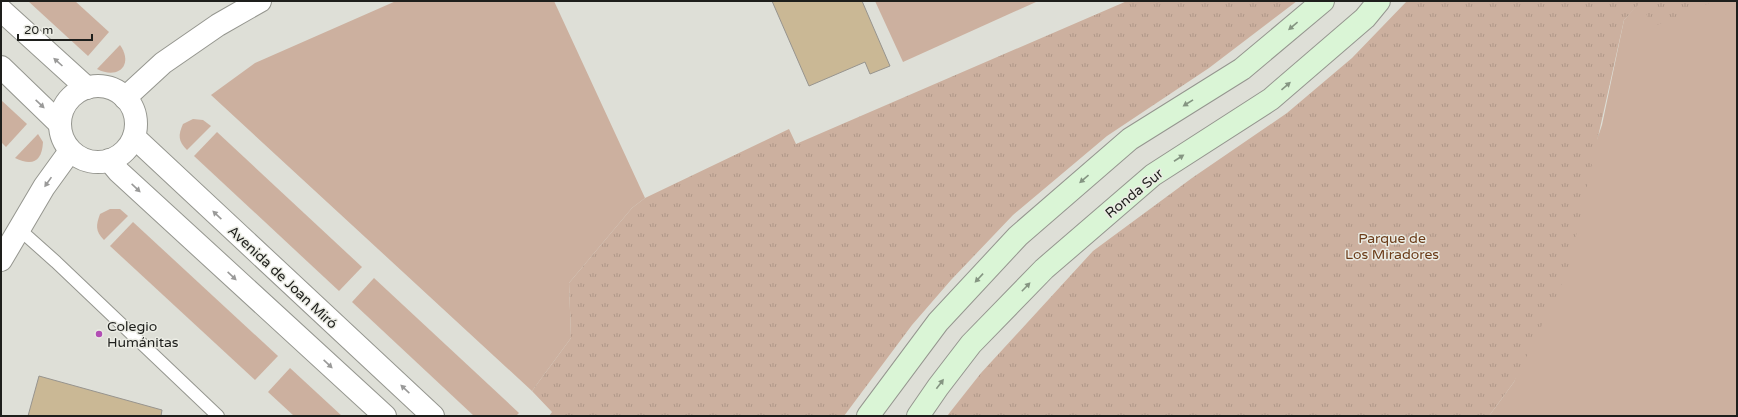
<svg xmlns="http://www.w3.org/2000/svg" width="1738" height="417" viewBox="0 0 1738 417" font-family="'Varela Round',sans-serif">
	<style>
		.green { fill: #ccb09f }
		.park { fill: url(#park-tufts) }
		.building { fill: #cab895; stroke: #97948e }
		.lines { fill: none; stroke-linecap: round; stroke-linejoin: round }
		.service-casing { stroke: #95968f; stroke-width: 14 }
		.minor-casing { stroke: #95968f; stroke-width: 24 }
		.tertiary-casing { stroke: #95968f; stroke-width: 24 }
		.secondary-casing { stroke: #95968f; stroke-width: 24 }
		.service { stroke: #fff; stroke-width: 12 }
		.minor { stroke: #fff; stroke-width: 22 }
		.tertiary { stroke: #fff; stroke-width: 22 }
		.secondary { stroke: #daf5d6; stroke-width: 22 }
		.oneway { fill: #859582 }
		.oneway2 { fill: #9a9a99 }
		.poi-dot { fill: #b24eb4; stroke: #ebece4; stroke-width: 1.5 }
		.labels { text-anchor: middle; stroke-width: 3; stroke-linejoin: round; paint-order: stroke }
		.street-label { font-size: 14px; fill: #1e1f1c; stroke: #ebece4 }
		.park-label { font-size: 14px; fill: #6b3c19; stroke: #ebece4 }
		.poi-label { font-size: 14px; fill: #1e1f1c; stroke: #ebece4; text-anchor: start }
	</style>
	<defs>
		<pattern id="park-tufts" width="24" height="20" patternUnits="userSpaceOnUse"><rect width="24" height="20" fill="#ccb09f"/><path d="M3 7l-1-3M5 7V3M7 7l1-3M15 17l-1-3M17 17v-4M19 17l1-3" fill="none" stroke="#af9788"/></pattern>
	</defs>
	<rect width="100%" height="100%" fill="#dedfd7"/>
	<!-- green -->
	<g class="green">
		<polygon points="28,1 75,1 109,32 88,56"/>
		<polygon points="396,1 554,1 645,198 632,208 569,283 571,338 532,391 211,95 255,63"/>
		<polygon points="875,1 1035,1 1036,2 903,62"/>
		<polygon points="1641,1 1737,1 1737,416 1489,416 1514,382 1602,125 1624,20"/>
		<path d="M120 45C134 65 118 80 97 69Z"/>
		<polygon points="1,100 27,124 6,147 1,142"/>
		<path d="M193 119 203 120 211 126 187 150C178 141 178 135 183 124Z"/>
		<polygon points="217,132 362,267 339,291 194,156"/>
		<path d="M38 134 43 142C42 161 33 167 15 158Z"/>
		<path d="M110 209H120L128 216 104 240C95 231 96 225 100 214Z"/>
		<polygon points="133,222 278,356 255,380 110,246"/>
		<polygon points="374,278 519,413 516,416 474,416 352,302"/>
		<polygon points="290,368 342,416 294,416 268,392"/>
	</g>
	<!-- park -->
	<g class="park">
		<polygon points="1127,1 1297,1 1209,68 1107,136 1013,215 951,280 912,325 844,416 549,416 552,412 532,391 571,338 569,283 632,208 645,198 789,129 796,144"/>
		<polygon points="1407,1 1714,1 1652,27 1641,2 1624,20 1568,272 1514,382 1489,416 947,416 981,373 1093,251 1192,178 1287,113 1352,58"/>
	</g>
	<!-- building -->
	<g class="building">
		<polygon points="772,1 862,1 890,66 870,74 865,62 809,86"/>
		<polygon points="39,376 162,410 161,416 28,416"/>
	</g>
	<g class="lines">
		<!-- service casing -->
		<g class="service-casing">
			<polyline id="service" points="19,229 56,262 218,416"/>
		</g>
		<!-- minor casing -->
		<g class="minor-casing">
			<g id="minor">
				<polyline points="125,98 163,63 218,25 260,1"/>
				<polyline points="1,260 44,187 70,151"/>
			</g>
		</g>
		<!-- tertiary casing -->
		<g class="tertiary-casing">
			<g id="tertiary">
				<polyline points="1,10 87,88"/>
				<polyline points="1,67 60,124"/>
				<circle cx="98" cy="124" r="38"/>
				<polyline points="134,137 433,416"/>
				<polyline points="109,160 119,172 385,416"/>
			</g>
		</g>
		<!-- secondary casing -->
		<g class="secondary-casing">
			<g id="secondary">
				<polyline points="868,416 938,322 1018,236 1130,139 1242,69 1323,1"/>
				<polyline points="918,416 938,387 971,344 1044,269 1153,175 1271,99 1365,18 1379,1"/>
			</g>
		</g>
		<!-- service -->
		<use href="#service" class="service"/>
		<!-- minor -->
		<use href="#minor" class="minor"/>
		<!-- tertiary -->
		<use href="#tertiary" class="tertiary"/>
		<!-- secondary -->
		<use href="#secondary" class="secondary"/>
	</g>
	<!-- one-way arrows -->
	<defs><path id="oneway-solid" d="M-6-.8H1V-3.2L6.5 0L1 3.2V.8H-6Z"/></defs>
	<g class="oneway">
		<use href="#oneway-solid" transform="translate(1293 26) rotate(140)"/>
		<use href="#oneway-solid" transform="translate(1286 86) rotate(-41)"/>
		<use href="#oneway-solid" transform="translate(1188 103) rotate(148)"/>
		<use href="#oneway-solid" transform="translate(1179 158) rotate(-33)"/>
		<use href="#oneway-solid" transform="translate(1084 179) rotate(139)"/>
		<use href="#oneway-solid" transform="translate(979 278) rotate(133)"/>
		<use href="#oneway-solid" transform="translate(1026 287) rotate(-46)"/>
		<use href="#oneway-solid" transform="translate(940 384) rotate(-53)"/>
	</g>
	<g class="oneway2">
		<use href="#oneway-solid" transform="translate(58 62) rotate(-138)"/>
		<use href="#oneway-solid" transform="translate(40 104) rotate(43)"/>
		<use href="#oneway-solid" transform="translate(48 182) rotate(125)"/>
		<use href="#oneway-solid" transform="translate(136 188) rotate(43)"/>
		<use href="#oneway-solid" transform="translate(217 215) rotate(-137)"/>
		<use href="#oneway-solid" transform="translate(232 276) rotate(43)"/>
		<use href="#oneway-solid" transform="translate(328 364) rotate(43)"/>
		<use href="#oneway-solid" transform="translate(405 389) rotate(-137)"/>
	</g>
	<!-- markers -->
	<circle class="poi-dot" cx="99" cy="334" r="4"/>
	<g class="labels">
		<!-- street labels -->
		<g class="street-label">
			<text transform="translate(1134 193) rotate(-39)" y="5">Ronda Sur</text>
			<text transform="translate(283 277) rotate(43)" y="5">Avenida de Joan Miró</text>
		</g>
		<!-- park labels -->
		<g class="park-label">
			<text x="1392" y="243">Parque de<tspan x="1392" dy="16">Los Miradores</tspan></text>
		</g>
		<!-- poi labels -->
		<g class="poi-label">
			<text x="107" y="331">Colegio<tspan x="107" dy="16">Humánitas</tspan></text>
		</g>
	</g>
	<!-- border -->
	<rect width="1738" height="417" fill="none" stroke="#1e1f1c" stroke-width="4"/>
	<!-- scale -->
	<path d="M18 34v6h74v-6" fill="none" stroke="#1e1f1c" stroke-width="2"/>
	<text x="24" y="34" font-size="12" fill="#1e1f1c" stroke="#ebece4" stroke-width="3" paint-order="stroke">20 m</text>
</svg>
